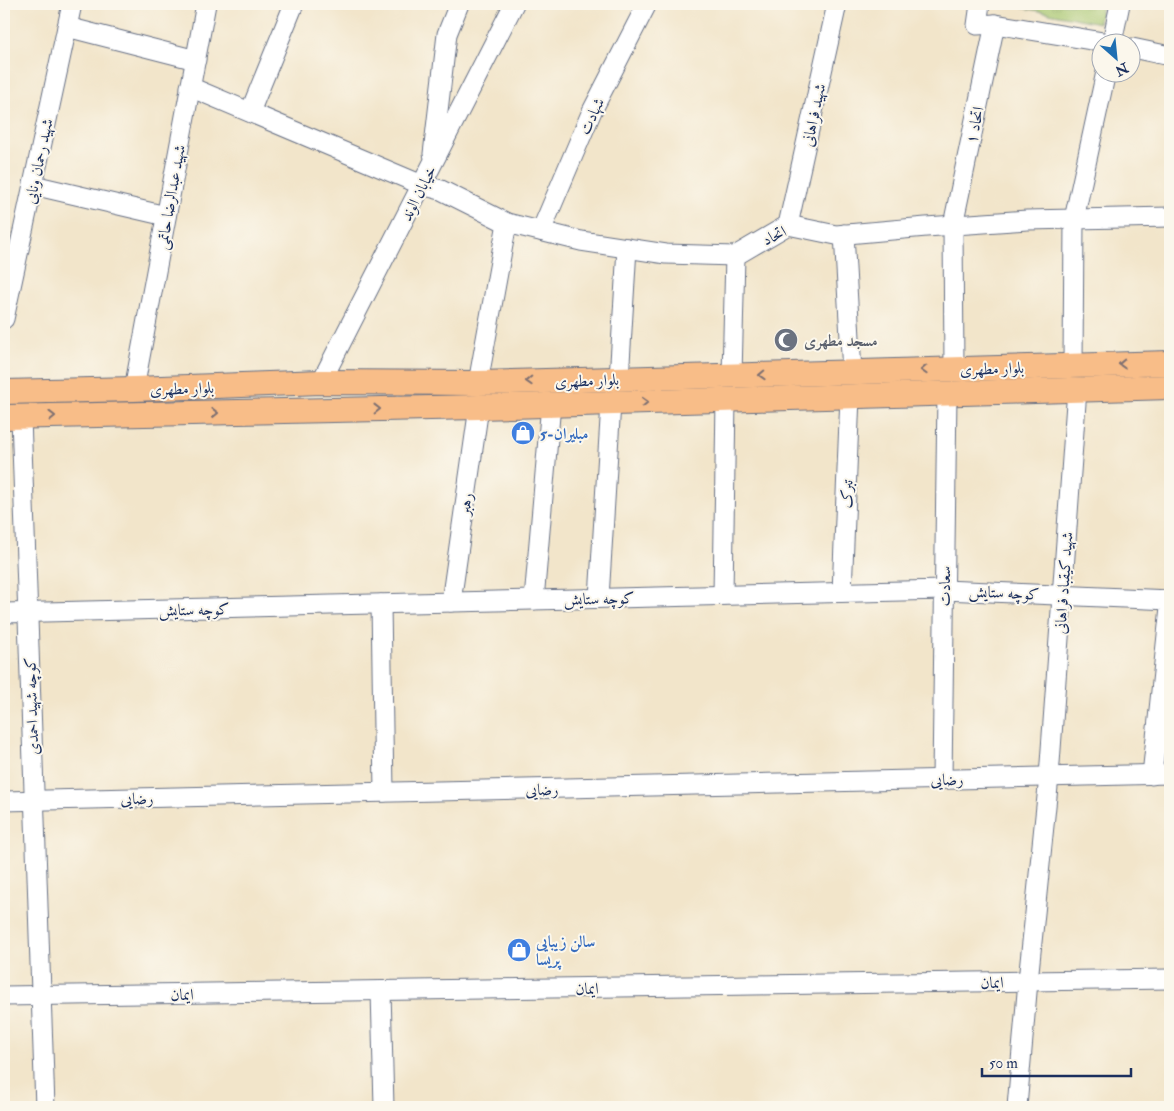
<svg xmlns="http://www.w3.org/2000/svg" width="1174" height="1111" viewBox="0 0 1174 1111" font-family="'IM FELL Double Pica',Amiri,serif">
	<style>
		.park { fill: url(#park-tufts); stroke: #617a66 }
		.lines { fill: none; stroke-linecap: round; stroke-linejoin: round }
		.minor-casing { stroke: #666f84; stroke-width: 21 }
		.major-casing { stroke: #666f84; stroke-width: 26 }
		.minor { stroke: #fff; stroke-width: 19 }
		.major { stroke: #f8bd88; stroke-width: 24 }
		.oneway { stroke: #7e6f71 }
		.labels { text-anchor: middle; stroke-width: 4; stroke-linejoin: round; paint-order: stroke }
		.street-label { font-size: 16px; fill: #1b2f5e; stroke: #fbf7ec }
		.worship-label { font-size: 16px; font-weight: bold; fill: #5b616d; stroke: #fbf7ec; text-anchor: start }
		.shop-label { font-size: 16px; font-weight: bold; fill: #366cbe; stroke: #fbf7ec; text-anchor: start }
	</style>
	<defs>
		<pattern id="park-tufts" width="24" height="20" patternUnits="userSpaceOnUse" patternTransform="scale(1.25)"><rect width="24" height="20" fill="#a7c66e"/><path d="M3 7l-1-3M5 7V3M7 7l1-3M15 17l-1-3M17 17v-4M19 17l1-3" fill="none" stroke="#8faa62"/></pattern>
	</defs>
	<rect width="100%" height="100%" fill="#fbf7ec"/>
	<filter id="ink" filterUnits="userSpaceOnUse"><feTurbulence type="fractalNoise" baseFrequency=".02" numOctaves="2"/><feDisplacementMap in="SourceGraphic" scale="10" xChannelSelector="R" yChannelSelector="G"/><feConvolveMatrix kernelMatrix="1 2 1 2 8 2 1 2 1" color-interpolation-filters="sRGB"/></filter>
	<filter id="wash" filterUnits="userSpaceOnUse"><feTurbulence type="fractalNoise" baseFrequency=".0096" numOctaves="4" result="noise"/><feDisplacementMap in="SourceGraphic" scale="20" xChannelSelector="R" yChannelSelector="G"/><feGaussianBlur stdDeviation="1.12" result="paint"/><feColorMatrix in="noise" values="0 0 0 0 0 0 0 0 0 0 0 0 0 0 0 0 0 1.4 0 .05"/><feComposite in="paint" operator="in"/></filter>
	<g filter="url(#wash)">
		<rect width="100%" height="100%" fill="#f2e5ca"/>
		<!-- park -->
		<polygon class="park" points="1004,4 1102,4 1099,23"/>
	</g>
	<g filter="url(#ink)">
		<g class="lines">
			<!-- minor casing -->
			<g class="minor-casing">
				<g id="minor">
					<polyline points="980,4 977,25 995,24 1103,42"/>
					<polyline points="67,27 196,60"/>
					<polyline points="1112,42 1120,4"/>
					<polyline points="1132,48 1170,56"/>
					<polyline points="190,87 422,185 441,190 507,223 581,241 666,254 735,256 788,225 836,235 926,227 1027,220 1170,217"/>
					<polyline points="250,112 294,4"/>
					<polyline points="433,154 447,34 459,4"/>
					<polyline points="33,185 166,216"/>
					<polyline points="788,225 837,4"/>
					<polyline points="541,231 592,111 647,4"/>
					<polyline points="844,234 852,372"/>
					<polyline points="4,319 72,4"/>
					<polyline points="1073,366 1074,219 1106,72"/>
					<polyline points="954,369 953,225 995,24"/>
					<polyline points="732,375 735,256"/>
					<polyline points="619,379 627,248"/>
					<polyline points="321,382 514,4"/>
					<polyline points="478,383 507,223"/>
					<polyline points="134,389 206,4"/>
					<polyline points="21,417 45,1107"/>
					<polyline points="842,592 850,396"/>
					<polyline points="723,595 726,399"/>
					<polyline points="599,598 611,403"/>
					<polyline points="534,600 551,404"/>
					<polyline points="451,602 479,407"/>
					<polyline points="381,604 384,792"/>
					<polyline points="4,613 944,590 1170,600"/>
					<polyline points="1152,775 1170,607"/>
					<polyline points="942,779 947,393"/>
					<polyline points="4,801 1170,774"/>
					<polyline points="381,991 384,1107"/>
					<polyline points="4,996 1170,979"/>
					<polyline points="1017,1107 1028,981 1049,777 1077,389"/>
				</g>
			</g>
			<!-- major casing -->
			<g class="major-casing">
				<g id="major">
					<polyline points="4,392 134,389 321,382 478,383 1170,363"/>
					<polyline points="4,417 479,407 1170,387"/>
				</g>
			</g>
			<!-- minor -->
			<use href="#minor" class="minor"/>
			<!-- major -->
			<use href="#major" class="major"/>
		</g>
		<!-- one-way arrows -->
		<defs><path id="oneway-chevron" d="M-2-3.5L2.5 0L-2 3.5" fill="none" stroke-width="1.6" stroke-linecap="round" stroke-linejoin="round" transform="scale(1.25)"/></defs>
		<g class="oneway">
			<use href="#oneway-chevron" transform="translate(1122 364) rotate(178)"/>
			<use href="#oneway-chevron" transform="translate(924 370) rotate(178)"/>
			<use href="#oneway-chevron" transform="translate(762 375) rotate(178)"/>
			<use href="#oneway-chevron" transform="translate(529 381) rotate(178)"/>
			<use href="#oneway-chevron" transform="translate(645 402) rotate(-2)"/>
			<use href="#oneway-chevron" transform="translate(377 409) rotate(-1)"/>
			<use href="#oneway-chevron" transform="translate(215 413) rotate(-1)"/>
			<use href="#oneway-chevron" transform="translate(52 416) rotate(-1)"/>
		</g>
	</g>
	<!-- icons -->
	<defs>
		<g id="mosque-disc" transform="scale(1.25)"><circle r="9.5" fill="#6b7280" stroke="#fbf7ec"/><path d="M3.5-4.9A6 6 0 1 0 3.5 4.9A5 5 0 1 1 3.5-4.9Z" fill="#fff"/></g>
		<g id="shop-disc" transform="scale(1.25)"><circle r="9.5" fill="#3f7fe0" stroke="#fbf7ec"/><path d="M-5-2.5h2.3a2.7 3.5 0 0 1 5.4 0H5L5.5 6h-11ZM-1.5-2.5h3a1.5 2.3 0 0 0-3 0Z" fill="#fff"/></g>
	</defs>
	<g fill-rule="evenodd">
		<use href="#mosque-disc" x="786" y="340"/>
		<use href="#shop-disc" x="523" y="433"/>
		<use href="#shop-disc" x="519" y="950"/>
	</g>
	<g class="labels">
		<!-- street labels -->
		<g class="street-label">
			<text transform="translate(813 115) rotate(-78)" y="6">شهید فراهانی</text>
			<text transform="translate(591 116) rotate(-65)" y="6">شهادت</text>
			<text transform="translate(974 125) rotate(-78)" y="6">اتحاد ۱</text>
			<text transform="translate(38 161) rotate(-78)" y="6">شهید رحمان ونایی</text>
			<text transform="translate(418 193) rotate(-63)" y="6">خیابان الوند</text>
			<text transform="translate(170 197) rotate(-80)" y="6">شهید عبدالرضا حاتمی</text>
			<text transform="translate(774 235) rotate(-26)" y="6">اتحاد</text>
			<text transform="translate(992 368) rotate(-2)" y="6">بلوار مطهری</text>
			<text transform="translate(587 380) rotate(-2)" y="6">بلوار مطهری</text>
			<text transform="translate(182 388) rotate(-2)" y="6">بلوار مطهری</text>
			<text transform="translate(846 494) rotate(-88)" y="6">تبرک</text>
			<text transform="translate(465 504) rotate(-82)" y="6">رهبر</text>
			<text transform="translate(1063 583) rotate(-86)" y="6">شهید کیقباد فراهانی</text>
			<text transform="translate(944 586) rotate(-89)" y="6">سعادت</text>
			<text transform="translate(1004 592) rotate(3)" y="6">کوچه ستایش</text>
			<text transform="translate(599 598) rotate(-1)" y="6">کوچه ستایش</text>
			<text transform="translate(194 609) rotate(-1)" y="6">کوچه ستایش</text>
			<text transform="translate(31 706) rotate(-92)" y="6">کوچه شهید احمدی</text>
			<text transform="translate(947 779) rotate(-1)" y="6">رضایی</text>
			<text transform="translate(542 789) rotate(-1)" y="6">رضایی</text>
			<text transform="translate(137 798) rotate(-1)" y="6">رضایی</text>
			<text transform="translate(992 982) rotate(-1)" y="6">ایمان</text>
			<text transform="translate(587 988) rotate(-1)" y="6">ایمان</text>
			<text transform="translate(182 994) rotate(-1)" y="6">ایمان</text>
		</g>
		<!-- worship labels -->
		<g class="worship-label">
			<text x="804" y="346">مسجد مطهری</text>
		</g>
		<!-- shop labels -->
		<g class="shop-label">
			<text x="540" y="439">مبلیران-5</text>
			<text x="536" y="947">سالن زیبایی<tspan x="536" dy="18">پریسا</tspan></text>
		</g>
	</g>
	<!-- margin -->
	<rect width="1174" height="1111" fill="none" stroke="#fbf7ec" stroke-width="20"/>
	<!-- north arrow -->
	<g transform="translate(1116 58) rotate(153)"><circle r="24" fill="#fbf7ec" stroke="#a1a7b3"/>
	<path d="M0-4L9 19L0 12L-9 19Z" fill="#1f6fb2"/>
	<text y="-8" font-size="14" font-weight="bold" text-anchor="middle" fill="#1b2f5e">N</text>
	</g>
	<!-- scale -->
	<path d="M982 1068v8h149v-8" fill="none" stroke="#1b2f5e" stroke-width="2.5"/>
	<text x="989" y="1068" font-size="15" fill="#1b2f5e" stroke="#fbf7ec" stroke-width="4" paint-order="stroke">50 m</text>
</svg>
